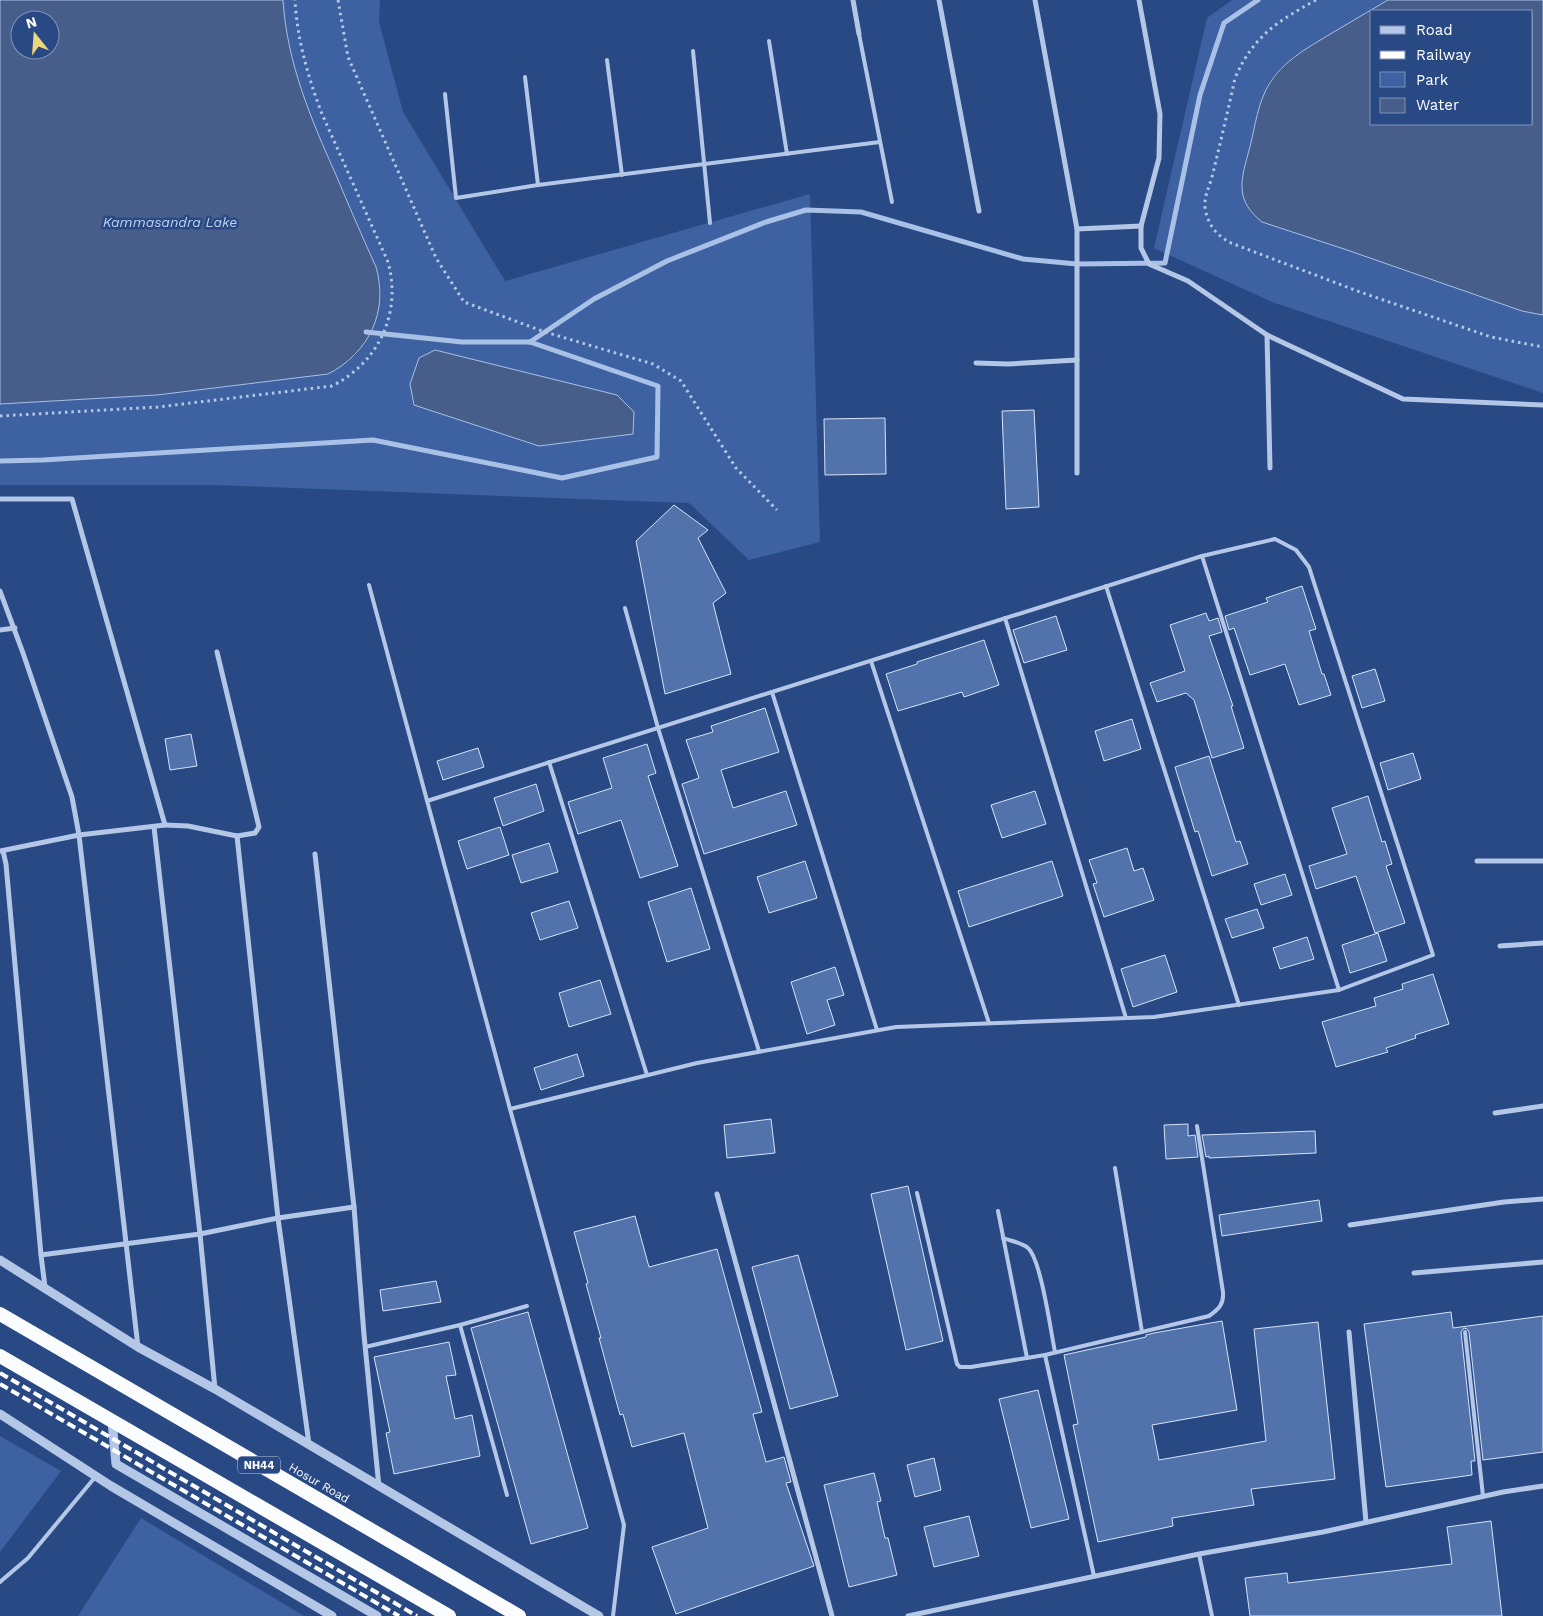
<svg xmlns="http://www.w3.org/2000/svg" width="1543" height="1616" viewBox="0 0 1543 1616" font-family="'Work Sans',sans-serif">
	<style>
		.green { fill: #3e62a1 }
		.water { fill: #475e8a; stroke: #a9c1e7; fill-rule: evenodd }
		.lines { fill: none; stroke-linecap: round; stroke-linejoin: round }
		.stream { stroke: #a9c1e7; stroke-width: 5 }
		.building { fill: #5272ac; stroke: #d7e3f6 }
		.path { stroke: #b4c7e7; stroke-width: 3; stroke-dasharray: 2.5 4; stroke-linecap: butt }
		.service { stroke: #b4c7e7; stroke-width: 4 }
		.minor { stroke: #b4c7e7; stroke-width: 5 }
		.tertiary { stroke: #b4c7e7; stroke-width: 9 }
		.trunk { stroke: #fafcfe; stroke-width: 14 }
		.rail { stroke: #fff; stroke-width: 4; stroke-dasharray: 9 4; stroke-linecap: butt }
		.labels { text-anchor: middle; stroke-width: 5; stroke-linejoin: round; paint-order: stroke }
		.shield { fill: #294985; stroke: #bfc8da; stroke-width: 1 }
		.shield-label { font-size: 11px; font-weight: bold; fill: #fff }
		.street-label { font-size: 12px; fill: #fff; stroke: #294985 }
		.water-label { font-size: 14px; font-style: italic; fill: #c0d1ef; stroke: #294985 }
	</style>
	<rect width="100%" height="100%" fill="#294985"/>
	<!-- green -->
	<g class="green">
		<path d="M283 0H380L379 22 403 112 505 281 810 194 820 542 749 560 689 503 214 485H0V404L157 395 328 374 356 355 370 334 380 300 381 288 376 267C362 234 347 201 333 168 309 114 287 60 283 0Z"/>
		<polygon points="1232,0 1388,0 1293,57 1276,73 1269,82 1259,106 1252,140 1243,172 1249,209 1262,222 1347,250 1522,311 1543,315 1543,393 1272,302 1154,248 1207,18"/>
		<polygon points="0,1436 61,1471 0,1552"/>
		<polygon points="141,1518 304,1616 78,1616"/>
	</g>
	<!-- water -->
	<g class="water">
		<path d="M0 0H283C287 63 311 119 336 175 349 206 362 236 376 267 389 311 369 353 328 374L157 395 0 404ZM20 20H50V50H20Z"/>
		<path d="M1388 0H1543V315L1522 311 1347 250 1262 222C1236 201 1240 183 1248 154 1254 134 1256 111 1265 92 1278 63 1306 49 1332 33 1351 22 1369 11 1388 0ZM1372 11H1532V124H1372Z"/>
		<polygon points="435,350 617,395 634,412 633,434 539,446 414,405 410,384 419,358"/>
	</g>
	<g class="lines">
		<!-- stream -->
		<g class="stream">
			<polyline points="530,342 594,299 667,261 766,222 806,210 861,212 1023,259 1077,264 1165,263 1200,95 1224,23 1258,0"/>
			<polyline points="0,461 43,460 373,440 562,478 657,457 658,386 530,342 462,342 366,332"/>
		</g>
	</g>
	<!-- building -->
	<g class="building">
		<polygon points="1034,410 1039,507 1006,509 1002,411"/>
		<polygon points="885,418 886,474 825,475 824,419"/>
		<polygon points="674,505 708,530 698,538 726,593 713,603 731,674 665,694 636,541"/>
		<polygon points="1302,586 1316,629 1309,631 1322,674 1324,674 1331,695 1299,705 1285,664 1250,675 1234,628 1229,630 1225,616 1268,602 1266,598"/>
		<polygon points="1206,613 1209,621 1218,618 1222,632 1209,636 1233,706 1231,706 1244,748 1212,758 1194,700 1186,693 1157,702 1150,683 1185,671 1170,625"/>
		<polygon points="1056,616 1067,650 1024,663 1013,630"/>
		<polygon points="984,640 999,685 964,697 962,692 898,711 886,674 917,664 917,662"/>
		<polygon points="1375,669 1385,701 1362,708 1352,676"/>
		<polygon points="765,708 779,752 721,770 733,808 786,791 797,825 704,854 682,784 699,778 686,740 713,732 711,726"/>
		<polygon points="1132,719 1141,749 1104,761 1095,731"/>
		<polygon points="191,734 197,766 170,770 165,739"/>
		<polygon points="647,744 656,773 648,776 678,866 640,878 621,820 578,834 568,802 612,788 603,758"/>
		<polygon points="478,748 484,767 443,780 437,761"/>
		<polygon points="1413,753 1421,779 1388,790 1380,763"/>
		<polygon points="1209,756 1236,842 1240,841 1248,864 1212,876 1198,831 1195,832 1175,767"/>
		<polygon points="536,784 544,811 503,826 494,798"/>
		<polygon points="1035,791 1046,824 1002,838 991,805"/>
		<polygon points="1368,796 1382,842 1385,841 1392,864 1386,866 1405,923 1375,933 1356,876 1316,889 1309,866 1347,854 1332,808"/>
		<polygon points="500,827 509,855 467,869 458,841"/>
		<polygon points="549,843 558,872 521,883 512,855"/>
		<polygon points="1127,848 1134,871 1143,868 1154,900 1104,917 1093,884 1097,883 1089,860"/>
		<polygon points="805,861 817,898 769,913 757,877"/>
		<polygon points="1052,861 1063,896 969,927 958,891"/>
		<polygon points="1285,874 1292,895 1261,905 1254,884"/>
		<polygon points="691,888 710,949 667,962 648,902"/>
		<polygon points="569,901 578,928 540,940 531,913"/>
		<polygon points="1257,909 1264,928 1232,938 1225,919"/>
		<polygon points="1378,933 1387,961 1350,973 1342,945"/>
		<polygon points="1307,937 1314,959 1280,969 1273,948"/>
		<polygon points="1165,955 1177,992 1133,1007 1121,969"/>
		<polygon points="835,967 844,995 827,1000 835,1025 807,1034 791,982"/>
		<polygon points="1433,974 1449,1024 1415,1035 1416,1038 1386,1048 1388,1052 1336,1067 1322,1022 1376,1006 1374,998 1403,989 1402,984"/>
		<polygon points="600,980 611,1014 569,1027 559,993"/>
		<polygon points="577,1054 584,1076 541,1090 534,1068"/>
		<polygon points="771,1119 775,1153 727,1158 724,1125"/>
		<polygon points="1188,1124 1188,1136 1195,1135 1198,1157 1166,1159 1164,1125"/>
		<polygon points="1315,1131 1316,1153 1209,1158 1209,1156 1206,1157 1202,1135"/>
		<polygon points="908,1186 943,1341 906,1350 871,1194"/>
		<polygon points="1319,1200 1322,1221 1222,1236 1219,1215"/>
		<polygon points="635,1216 649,1267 717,1249 762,1412 753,1414 766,1462 784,1457 791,1482 786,1483 814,1566 676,1614 652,1547 708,1528 696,1481 684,1433 632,1447 623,1414 620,1415 599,1338 601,1338 586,1284 588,1283 574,1232"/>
		<polygon points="798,1255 838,1396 790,1409 752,1267"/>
		<polygon points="436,1281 441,1302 383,1311 380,1290"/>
		<polygon points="528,1312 588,1528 531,1544 471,1328"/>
		<polygon points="1451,1312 1453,1328 1543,1316 1543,1452 1483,1460 1469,1332 1467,1329 1464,1328 1461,1332 1475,1461 1471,1461 1472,1475 1386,1487 1364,1324"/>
		<polygon points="1222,1321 1237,1410 1152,1425 1159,1460 1266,1441 1254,1329 1318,1322 1335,1479 1251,1489 1254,1505 1172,1518 1173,1526 1098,1542 1073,1425 1078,1424 1064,1355 1146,1337 1146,1335 1154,1333"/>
		<polygon points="449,1342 456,1375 446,1376 455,1419 472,1415 480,1456 394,1474 386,1433 390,1432 374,1357"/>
		<polygon points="1038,1390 1069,1519 1031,1528 999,1399"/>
		<polygon points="934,1458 941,1490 915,1497 907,1465"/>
		<polygon points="874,1473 881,1501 877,1502 885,1538 888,1538 897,1575 849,1587 824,1485"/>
		<polygon points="969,1516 979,1556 934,1567 924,1527"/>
		<polygon points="1491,1521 1502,1616 1250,1616 1245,1578 1287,1573 1288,1583 1452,1564 1447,1527"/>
	</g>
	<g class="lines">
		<!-- path -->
		<g class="path">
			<polyline points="338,0 348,57 436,258 464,302 545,332 653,364 681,381 736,468 777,510"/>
			<path d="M1316 0C1277 22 1254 35 1235 78 1228 111 1220 144 1212 177 1209 188 1204 196 1205 207 1207 224 1217 236 1231 243L1360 292 1491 337 1543 347"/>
			<path d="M0 416 158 407 332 386C379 362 402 313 388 262L322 114C308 77 297 39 295 0"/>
		</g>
		<!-- service -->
		<g class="service">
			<polyline points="859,34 892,202"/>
			<polyline points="769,41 787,154"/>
			<polyline points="693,51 710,223"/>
			<polyline points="607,60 622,175"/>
			<polyline points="525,77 538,185"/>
			<polyline points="445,94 456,198 538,185 880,142"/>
			<polyline points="369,585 510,1109 624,1525 613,1616"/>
			<polyline points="1106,586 1239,1005"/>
			<polyline points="625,608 658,728 759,1051"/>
			<polyline points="1005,618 1126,1018"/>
			<polyline points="871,661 989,1023"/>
			<polyline points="772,692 877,1030"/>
			<polyline points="549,762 647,1075"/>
			<polyline points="427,801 1202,556 1339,990"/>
			<polyline points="510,1109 697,1063 896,1027 1154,1017 1339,990 1433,955 1309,567 1296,550 1275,539 1202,556"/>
			<polyline points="1115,1168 1142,1332"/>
			<path d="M917 1193 957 1364 960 1367H971L1045 1355 1209 1316C1219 1309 1224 1304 1223 1292L1197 1126"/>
			<polyline points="998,1211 1027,1358"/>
			<path d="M1003 1238C1011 1241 1022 1243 1028 1248 1041 1259 1051 1333 1055 1352"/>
			<polyline points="460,1325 507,1495"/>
			<polyline points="1465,1332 1483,1496"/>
			<polyline points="365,1347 460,1325 527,1306"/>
			<polyline points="1045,1355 1094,1576"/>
			<polyline points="1199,1554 1212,1616"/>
			<polyline points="0,1582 28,1558 96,1476"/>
		</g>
		<!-- minor -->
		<g class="minor">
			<polyline points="853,0 859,34"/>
			<polyline points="939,0 979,211"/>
			<polyline points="1035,0 1077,229 1077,473"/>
			<polyline points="1139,0 1160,114 1159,158 1141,226 1141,248 1149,264 1188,281 1267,335 1403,399 1543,405"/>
			<polyline points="1077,229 1141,226"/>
			<polyline points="1267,335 1270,468"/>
			<polyline points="976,363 1008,364 1077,360"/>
			<polyline points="0,499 72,499 165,825 79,835 0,851"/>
			<polyline points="0,591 23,653 72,797 79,835 138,1347"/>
			<polyline points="0,630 15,628"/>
			<polyline points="165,825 188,826 237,836 255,833 259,827 217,652"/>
			<polyline points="154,827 200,1234 215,1389"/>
			<polyline points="237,836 278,1218 309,1444"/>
			<polyline points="3,851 6,864 41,1255"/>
			<polyline points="315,854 354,1207 364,1335 379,1487"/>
			<polyline points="1477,861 1543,861"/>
			<polyline points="1500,946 1543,943"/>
			<polyline points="1495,1113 1543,1106"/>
			<polyline points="717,1194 832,1616"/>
			<polyline points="1350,1225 1504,1202 1543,1199"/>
			<polyline points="1414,1273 1543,1262"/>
			<polyline points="45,1287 41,1255 200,1234 278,1218 354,1207"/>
			<polyline points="1349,1332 1366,1522"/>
			<polyline points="908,1616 1199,1554 1323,1532 1503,1492 1543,1486"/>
		</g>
		<!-- tertiary -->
		<g class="tertiary">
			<polyline points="0,1260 138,1347 215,1389 599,1616"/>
			<polyline points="0,1414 111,1486 332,1616"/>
			<polyline points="112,1421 116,1464 377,1616"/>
		</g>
		<!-- trunk -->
		<g class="trunk">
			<polyline points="0,1314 519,1616"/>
			<polyline points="0,1356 449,1616"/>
		</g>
		<!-- rail -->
		<g class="rail">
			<polyline points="0,1373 417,1616"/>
			<polyline points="0,1384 399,1616"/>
		</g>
	</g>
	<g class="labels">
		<!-- shield labels -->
		<rect class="shield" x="238" y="1456.5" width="42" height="17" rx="4"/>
		<g class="shield-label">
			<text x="259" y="1469">NH44</text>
		</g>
		<!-- street labels -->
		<g class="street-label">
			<text transform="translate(319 1483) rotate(30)" y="4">Hosur Road</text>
		</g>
		<!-- water labels -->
		<g class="water-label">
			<text x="170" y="227">Kammasandra Lake</text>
		</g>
	</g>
	<!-- legend -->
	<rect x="1370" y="10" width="162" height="115" fill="#294985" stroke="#7f92b6"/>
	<rect x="1380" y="26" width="25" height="8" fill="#b4c7e7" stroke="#7f92b6"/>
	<text x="1416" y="35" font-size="15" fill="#ffffff">Road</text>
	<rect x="1380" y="51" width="25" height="8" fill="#ffffff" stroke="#7f92b6"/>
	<text x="1416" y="60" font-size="15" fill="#ffffff">Railway</text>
	<rect x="1380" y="72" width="25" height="15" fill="#3e62a1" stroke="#7f92b6"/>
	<text x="1416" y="85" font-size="15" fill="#ffffff">Park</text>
	<rect x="1380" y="98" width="25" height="15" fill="#475e8a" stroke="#7f92b6"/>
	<text x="1416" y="110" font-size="15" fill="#ffffff">Water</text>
	<!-- north arrow -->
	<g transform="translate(35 35) rotate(343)"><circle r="24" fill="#294985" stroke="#7f92b6"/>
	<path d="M0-4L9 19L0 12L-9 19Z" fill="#eed77b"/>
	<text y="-8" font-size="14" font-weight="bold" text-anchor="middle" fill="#ffffff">N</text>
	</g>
</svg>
